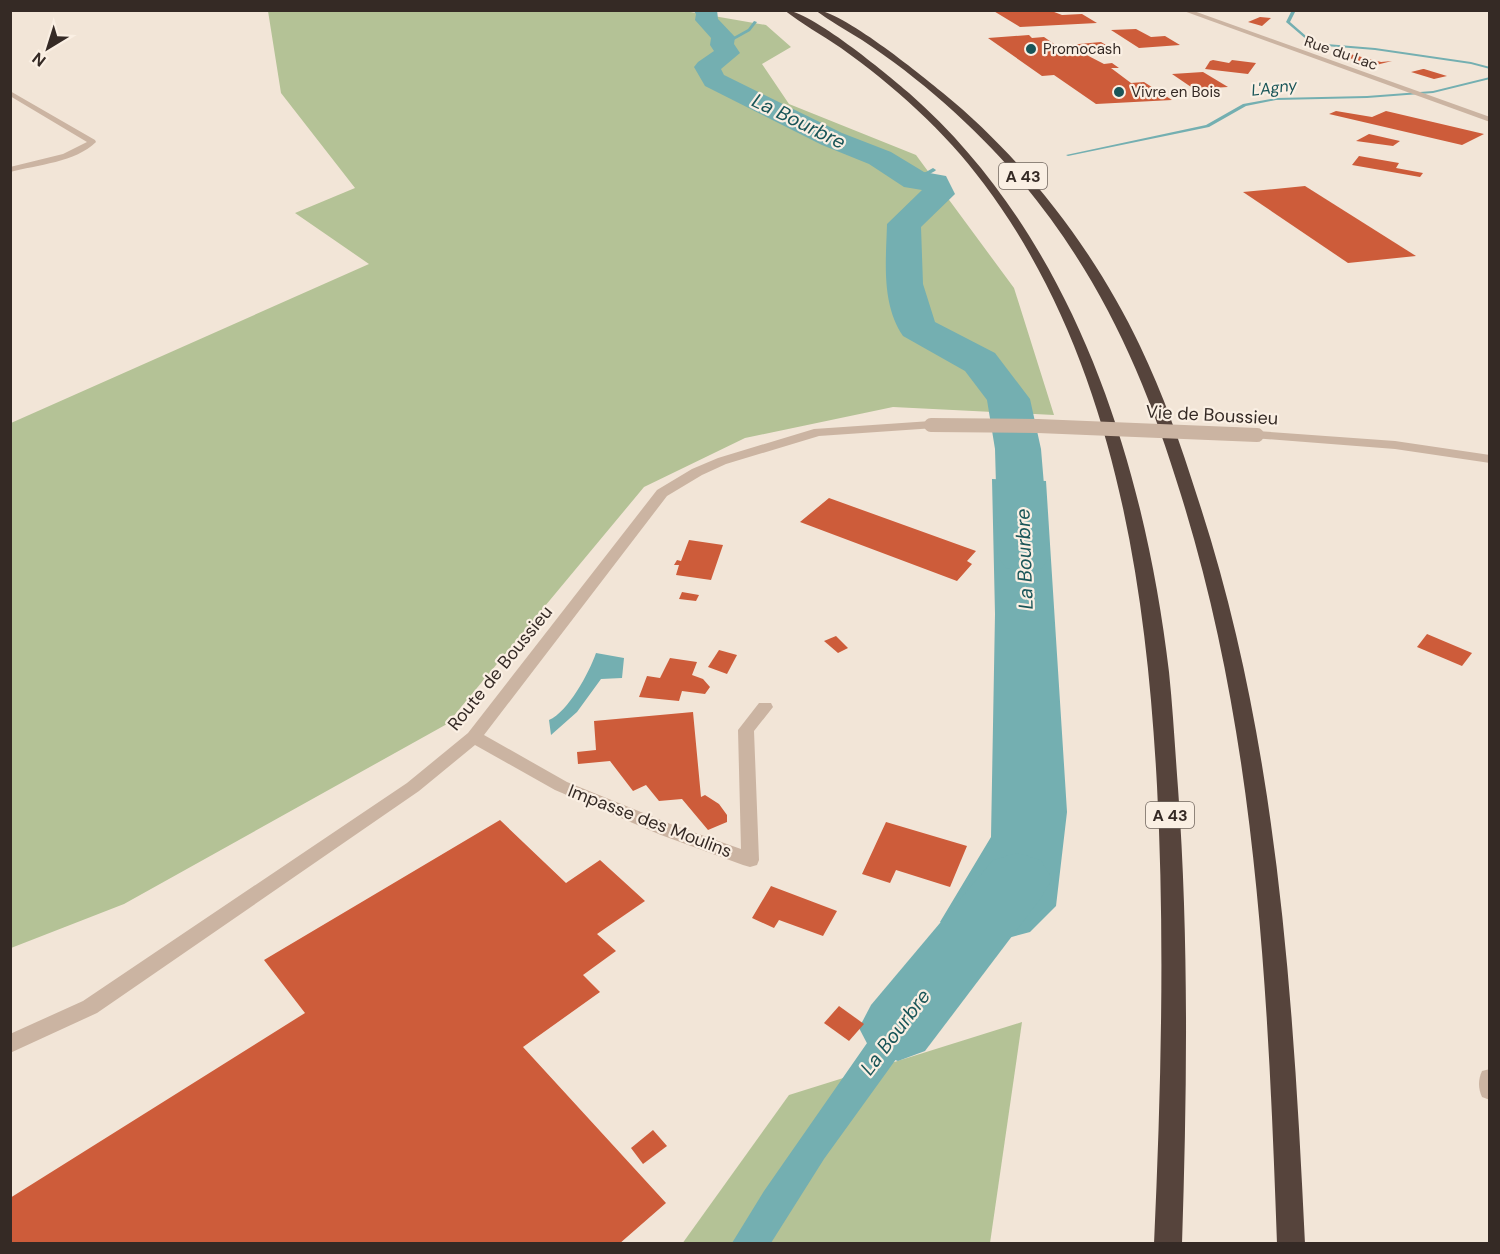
<svg xmlns="http://www.w3.org/2000/svg" width="1500" height="1254" viewBox="0 0 1500 1254" font-family="'DM Sans',sans-serif">
	<style>
		.green { fill: #b4c296 }
		.water { fill: #74afb1 }
		.lines { fill: none; stroke-linecap: round; stroke-linejoin: round }
		.stream { fill: #74afb1; fill-rule: evenodd }
		.river { fill: #74afb1; fill-rule: evenodd }
		.building { fill: #cd5c3a }
		.minor { fill: #cbb4a2; fill-rule: evenodd }
		.highway { fill: #56443c; fill-rule: evenodd }
		.minor-bridge { stroke: #cbb4a2; stroke-width: 14 }
		.poi-dot { fill: #195558; stroke: #faefe3; stroke-width: 2 }
		.labels { text-anchor: middle; stroke-width: 4.5; stroke-linejoin: round; paint-order: stroke }
		.far-poi-label { font-size: 15px; fill: #352a25; stroke: #faefe3; text-anchor: start }
		.far-street-label { font-size: 15px; fill: #352a25; stroke: #faefe3 }
		.far-water-label { font-size: 16px; font-style: italic; fill: #195558; stroke: #faefe3 }
		.shield { fill: #faefe3; stroke: #70655e; stroke-width: 1.5 }
		.shield-label { font-size: 16px; font-weight: bold; fill: #352a25 }
		.street-label { font-size: 18px; fill: #352a25; stroke: #faefe3 }
		.water-label { font-size: 20px; font-style: italic; fill: #195558; stroke: #faefe3 }
	</style>
	<rect width="100%" height="100%" fill="#f2e5d7"/>
	<!-- green -->
	<g class="green">
		<polygon points="679,10 766,25 791,47 762,64 789,104 916,155 1014,288 1054,415 893,407 745,438 644,487 447,724 124,904 11,948 11,423 369,264 295,213 355,188 281,93 268,11"/>
		<polygon points="1022,1022 990,1243 682,1244 789,1095"/>
	</g>
	<!-- water -->
	<g class="water">
		<polygon points="992,479 1046,481 1067,812 1056,906 1030,932 983,945 940,922 991,837 995,614"/>
		<path d="M596 653 624 658 622 678 601 679 577 712 551 735 549 720C568 712 589 673 596 653Z"/>
		<polygon points="936,944 945,967 970,962 920,1026 824,1159 771,1243 732,1243 764,1191"/>
	</g>
	<g class="lines">
		<!-- stream -->
		<g class="stream">
			<polygon points="1292,10 1296,10 1290,22 1314,43 1375,48 1471,62 1490,67 1490,69 1471,64 1375,50 1313,45 1286,22"/>
			<polygon points="754,21 757,22 750,31 723,46 721,46 721,44 748,29"/>
			<polygon points="1490,77 1490,79 1433,93 1367,98 1276,100 1246,106 1209,127 1068,156 1066,155 1206,125 1243,104 1276,98 1367,96 1433,91"/>
			<polygon points="933,168 936,170 935,171 917,181 912,180"/>
		</g>
		<!-- river -->
		<g class="river">
			<path d="M693 10H717L718 19 735 37 734 44 740 53 721 69 724 75 842 133 891 152 924 172 946 176 955 194 921 227 923 284 935 322 995 353 1030 399 1041 449 1050 557 1042 568 1024 573 1006 568 998 557 995 449 987 400 965 371 903 336C881 304 886 261 887 224L922 190 904 187 869 164 822 145 705 86 694 67 698 62 714 51 710 45 711 38 695 20 696 14Z"/>
			<polygon points="1017,853 1041,860 1052,879 1041,898 925,1051 898,1061 871,1051 859,1028 871,1005 993,860"/>
		</g>
	</g>
	<!-- building -->
	<g class="building">
		<polygon points="992,10 1049,10 1062,15 1082,14 1097,23 1020,27"/>
		<polygon points="1260,17 1271,18 1262,26 1248,22"/>
		<polygon points="1136,29 1151,37 1165,36 1180,45 1139,48 1111,30"/>
		<polygon points="1029,35 1032,38 1044,37 1057,46 1101,42 1111,48 1077,50 1104,64 1112,63 1119,68 1111,68 1131,83 1144,82 1172,100 1096,104 1054,75 1042,76 988,38"/>
		<polygon points="1350,54 1381,62 1392,61 1376,65 1341,56"/>
		<polygon points="1213,60 1229,63 1232,60 1256,63 1248,74 1205,69 1210,61"/>
		<polygon points="1423,69 1424,69 1447,76 1434,79 1411,72"/>
		<polygon points="1203,72 1228,87 1194,89 1172,74"/>
		<polygon points="1336,111 1372,117 1386,111 1484,134 1462,145 1329,114"/>
		<polygon points="1369,134 1400,141 1393,146 1356,141"/>
		<polygon points="1359,156 1399,163 1396,168 1423,173 1420,177 1352,165"/>
		<polygon points="1305,186 1416,256 1348,263 1243,192"/>
		<polygon points="829,498 976,551 967,561 972,564 957,581 800,522"/>
		<polygon points="689,540 723,545 711,580 676,575 679,565 674,565 677,560 681,561"/>
		<polygon points="682,592 699,595 696,601 679,599"/>
		<polygon points="1427,634 1472,653 1462,666 1417,647"/>
		<polygon points="836,636 848,648 838,653 824,641"/>
		<polygon points="719,650 737,655 727,674 708,667"/>
		<polygon points="670,658 697,662 692,675 703,679 710,687 705,694 682,691 679,701 639,697 647,676 660,678"/>
		<polygon points="693,712 701,797 705,795 719,804 727,815 727,822 708,830 682,799 659,801 646,785 633,791 610,761 578,764 577,752 596,750 594,721"/>
		<polygon points="500,820 566,883 600,860 645,901 597,934 616,951 583,975 600,992 523,1047 666,1203 619,1244 10,1244 10,1198 305,1013 264,960"/>
		<polygon points="886,822 967,846 950,887 896,870 890,883 862,874"/>
		<polygon points="771,886 837,911 823,936 779,920 774,928 752,918"/>
		<polygon points="839,1006 864,1024 849,1041 824,1023"/>
		<polygon points="653,1130 667,1146 643,1164 631,1148"/>
	</g>
	<g class="lines">
		<!-- minor -->
		<g class="minor">
			<polygon points="1181,10 1191,10 1490,117 1490,122"/>
			<path d="M10 91 95 140 96 142C76 162 37 165 10 172V167L63 154 87 142 10 96Z"/>
			<polygon points="931,421 937,425 935,428 819,436 726,464 702,475 667,496 484,735 567,782 673,825 741,849 738,730 759,703 771,703 773,707 754,731 759,860 757,865 750,867 743,865 661,835 555,790 475,745 419,791 97,1013 10,1053 10,1034 83,1001 407,783 468,733 657,490 692,469 718,458 814,429"/>
			<polygon points="1257,431 1395,441 1490,455 1490,463 1395,449 1253,438 1251,435"/>
			<path d="M1490 1069V1100L1482 1097C1478 1088 1478 1080 1482 1071Z"/>
		</g>
		<!-- highway -->
		<g class="highway">
			<path d="M784 10C810 10 887 74 909 93 1073 237 1144 461 1169 672 1173 710 1175 749 1178 788 1189 940 1187 1092 1182 1244H1154C1161 1091 1165 938 1157 786 1146 578 1112 355 984 184 945 131 894 86 841 48 822 35 802 24 784 10Z"/>
			<path d="M815 10C841 10 920 74 943 93 1025 160 1095 251 1140 346 1163 394 1181 445 1197 496 1277 737 1293 992 1305 1244H1277C1268 992 1257 738 1181 495 1145 377 1102 279 1022 182 976 128 921 79 862 40 846 30 830 21 815 10Z"/>
		</g>
		<!-- minor-bridge -->
		<polyline class="minor-bridge" points="931,425 1038,426 1257,435"/>
	</g>
	<!-- markers -->
	<g class="poi-dot">
		<circle cx="1031" cy="49" r="6"/>
		<circle cx="1119" cy="92" r="6"/>
	</g>
	<g class="labels">
		<!-- far-poi labels -->
		<g class="far-poi-label">
			<text x="1043" y="54">Promocash</text>
			<text x="1131" y="97">Vivre en Bois</text>
		</g>
		<!-- far-street labels -->
		<g class="far-street-label">
			<text transform="translate(1341 53) rotate(19)" y="5">Rue du Lac</text>
		</g>
		<!-- far-water labels -->
		<g class="far-water-label">
			<text transform="translate(1274 87) rotate(-7)" y="6">L'Agny</text>
		</g>
		<!-- shield labels -->
		<g class="shield">
			<rect x="999" y="163" width="48" height="26" rx="4.5"/>
			<rect x="1146" y="802" width="48" height="26" rx="4.5"/>
		</g>
		<g class="shield-label">
			<text x="1023" y="182">A 43</text>
			<text x="1170" y="821">A 43</text>
		</g>
		<!-- street labels -->
		<g class="street-label">
			<text transform="translate(1212 415) rotate(3)" y="6">Vie de Boussieu</text>
			<text transform="translate(500 668) rotate(-51)" y="6">Route de Boussieu</text>
			<text transform="translate(650 821) rotate(21)" y="6">Impasse des Moulins</text>
		</g>
		<!-- water labels -->
		<g class="water-label">
			<text transform="translate(799 121) rotate(26)" y="7">La Bourbre</text>
			<text transform="translate(1024 559) rotate(-92)" y="7">La Bourbre</text>
			<text transform="translate(895 1032) rotate(-53)" y="7">La Bourbre</text>
		</g>
	</g>
	<!-- border -->
	<rect width="1500" height="1254" fill="none" stroke="#352a25" stroke-width="24"/>
	<!-- north arrow -->
	<g transform="translate(48 48) rotate(218)" stroke="#faefe3" stroke-width="4.5" paint-order="stroke">
	<path d="M0-4.5L10 22L0 15L-10 22Z" fill="#352a25"/>
	<text y="-9" font-size="16" font-weight="bold" text-anchor="middle" fill="#352a25">N</text>
	</g>
</svg>
